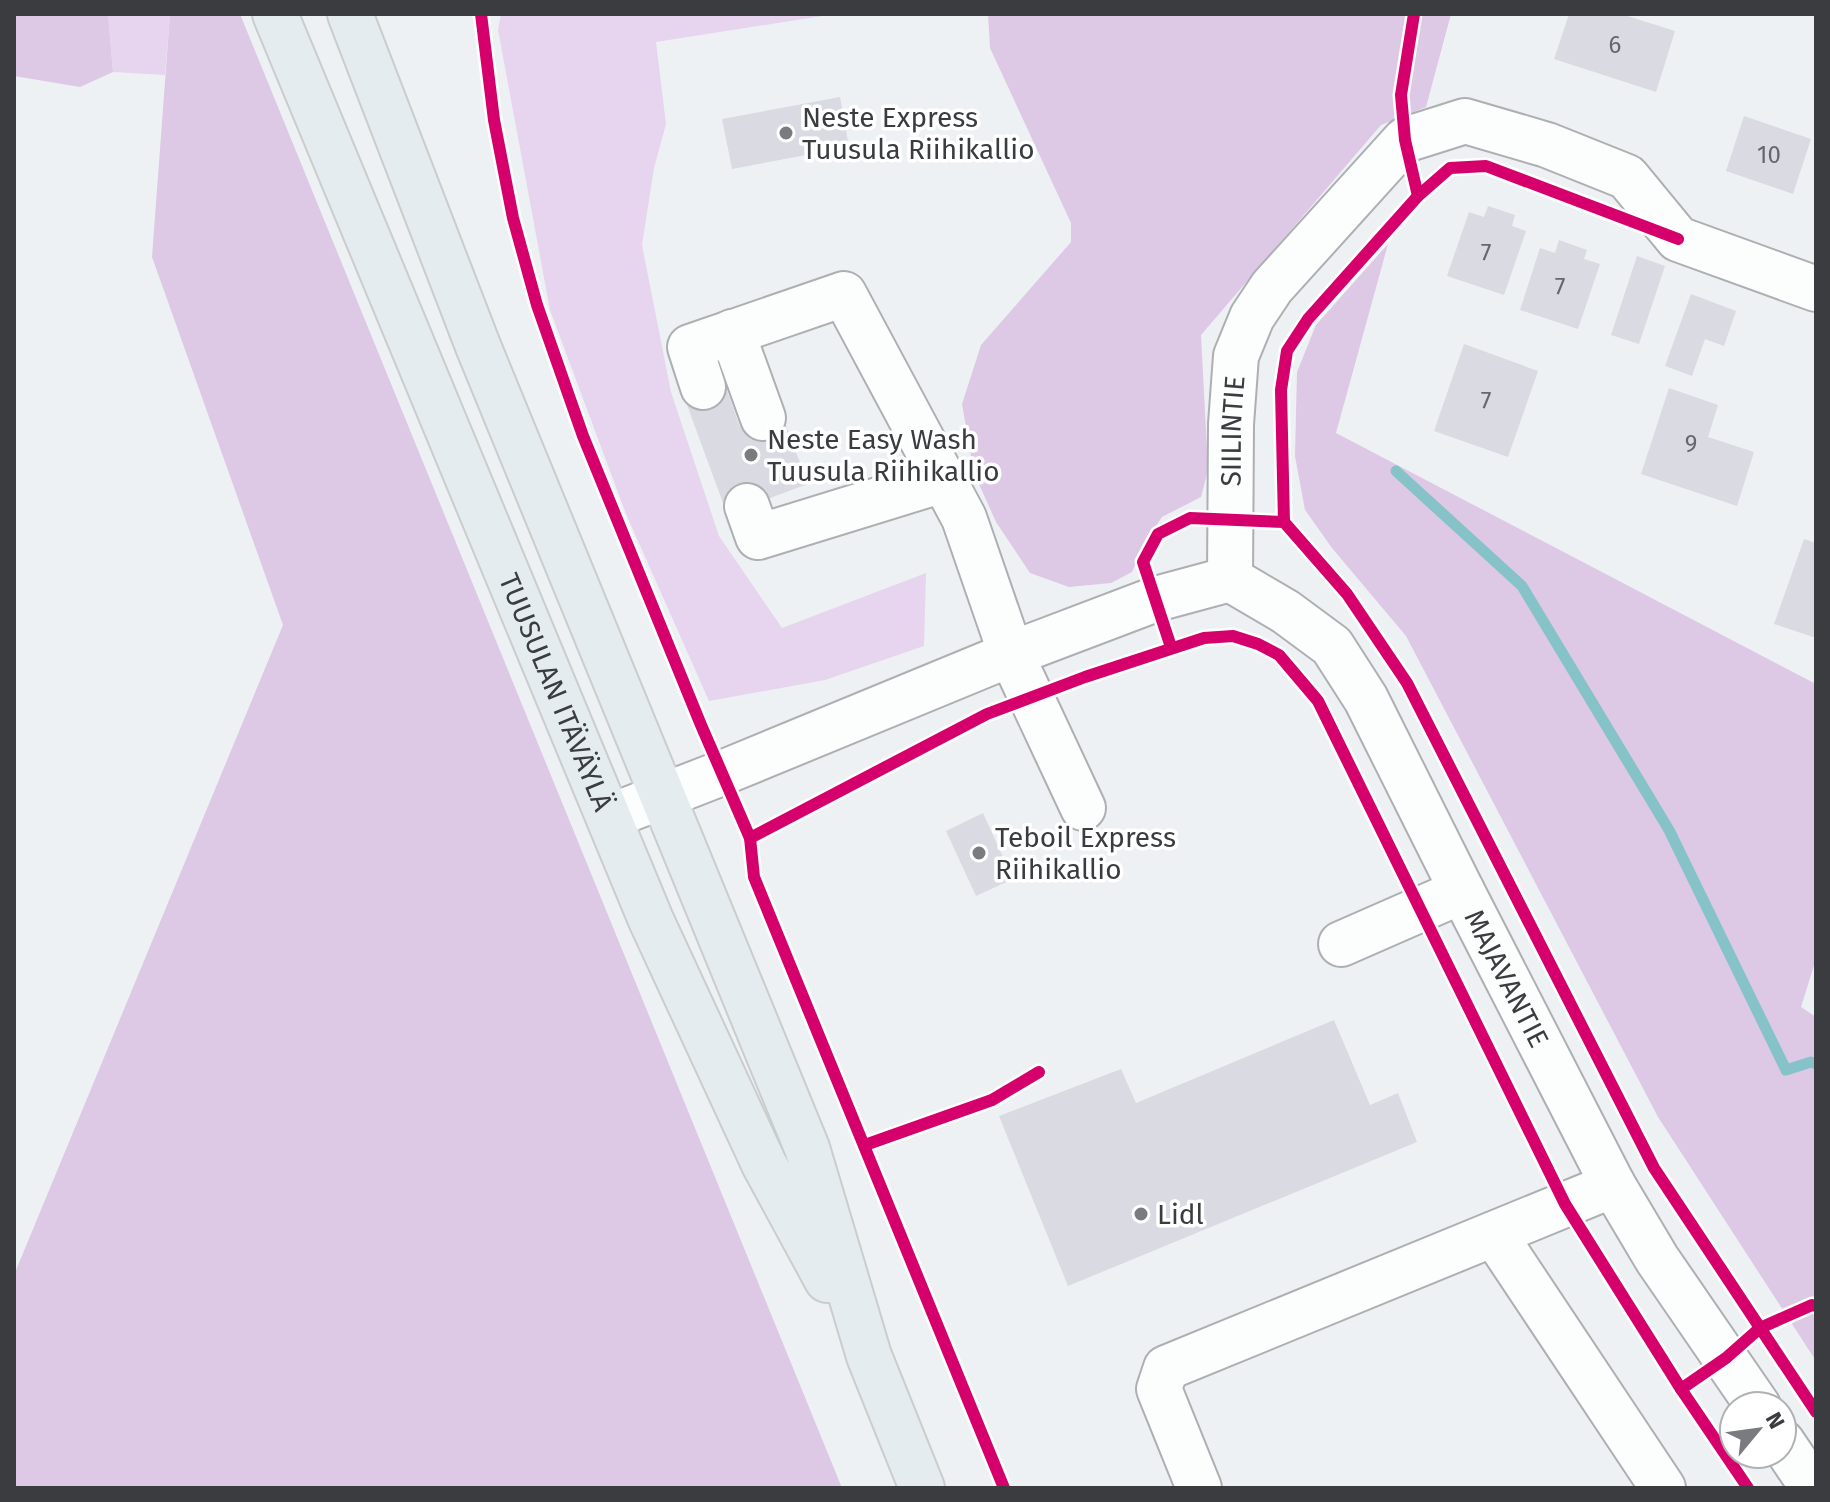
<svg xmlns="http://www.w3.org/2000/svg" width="1830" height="1502" viewBox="0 0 1830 1502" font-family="'Fira Sans',sans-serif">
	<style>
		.green { fill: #e7d4ee }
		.forest { fill: #ddc8e5 }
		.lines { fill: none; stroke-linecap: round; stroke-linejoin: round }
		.stream { stroke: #86c3c8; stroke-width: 11 }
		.building { fill: #d9dae2 }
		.minor-casing { stroke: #adafb2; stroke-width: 48 }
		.major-casing { stroke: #cacccd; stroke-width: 48 }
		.minor { stroke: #fcfdfd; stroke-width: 44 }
		.major { stroke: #e4ecf0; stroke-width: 44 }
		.cycleway-casing { stroke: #fff; stroke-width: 17 }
		.cycleway { stroke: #d6006c; stroke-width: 12 }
		.poi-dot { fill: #797b7e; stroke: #fff; stroke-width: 3 }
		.labels { text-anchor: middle; stroke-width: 7; stroke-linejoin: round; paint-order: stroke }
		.number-label { font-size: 24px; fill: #65676b }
		.poi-label { font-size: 28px; fill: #3a3c3f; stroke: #fff; text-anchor: start }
		.street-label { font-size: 28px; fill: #3a3c3f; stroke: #fff }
	</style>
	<rect width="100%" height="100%" fill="#eef1f4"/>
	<!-- green -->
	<g class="green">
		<polygon points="108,14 170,14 165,75 113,72"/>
		<polygon points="501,14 835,14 656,42 666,124 654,168 642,245 671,392 719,536 782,628 926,573 924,646 825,680 709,701 626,514 550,310 498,30"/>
	</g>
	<!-- forest -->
	<g class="forest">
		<polygon points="14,14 108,14 113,72 80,87 14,76"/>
		<polygon points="170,14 240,14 842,1488 14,1488 14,1275 283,625 152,257"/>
		<polygon points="988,14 1451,14 1426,107 1381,125 1201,335 1208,470 1201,497 1162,517 1145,542 1132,572 1111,583 1069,587 1030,573 996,522 974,473 962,404 981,345 1071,242 1071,223 990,48"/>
		<polygon points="1388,244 1336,433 1816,684 1816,959 1801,1007 1816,1017 1816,1361 1658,1117 1406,636 1332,548 1305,510 1295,456 1297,372 1316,325"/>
	</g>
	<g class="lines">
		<!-- stream -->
		<polyline class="stream" points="1396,471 1522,586 1669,830 1786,1070 1811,1062 1816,1064"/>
	</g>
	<!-- building -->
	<g class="building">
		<polygon points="1569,14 1621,14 1675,31 1656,92 1554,59"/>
		<polygon points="840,97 849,147 732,169 722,119"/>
		<polygon points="1744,116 1811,139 1793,194 1726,171"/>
		<polygon points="1488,206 1515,215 1512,226 1526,231 1504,295 1447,276 1469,212 1484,217"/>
		<polygon points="1559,240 1587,250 1584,259 1600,264 1578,329 1520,310 1540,248 1555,253"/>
		<polygon points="1637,256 1665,266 1639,344 1611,335"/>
		<polygon points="1691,294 1736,311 1724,346 1705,339 1692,376 1665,366"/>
		<polygon points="1464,344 1538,371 1508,457 1434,431"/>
		<polygon points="723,379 740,427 781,412 808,484 727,514 683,394"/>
		<polygon points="1669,388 1718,405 1708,437 1754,452 1737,506 1641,474"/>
		<polygon points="1804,539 1816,543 1816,638 1774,624"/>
		<polygon points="983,813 1013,879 976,896 946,831"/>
		<polygon points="1334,1020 1370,1105 1398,1093 1417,1142 1068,1286 999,1116 1121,1069 1136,1103"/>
	</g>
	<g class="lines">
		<!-- minor casing -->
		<g class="minor-casing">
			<g id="minor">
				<polyline points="732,332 763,418"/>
				<polyline points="703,387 690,347 844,294 964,518 1011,654 1083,808"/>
				<polyline points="747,506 758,537 943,480"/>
				<path id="s1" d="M1230 579 1286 612 1332 646 1366 699 1462 891 1613 1185 1657 1259 1758 1406"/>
				<path id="s2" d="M1230 579 1231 424 1236 356 1252 317 1272 287 1405 140 1465 121 1547 145 1627 177 1678 239 1816 289"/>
				<polyline points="609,817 722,773 1011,654 1156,599 1230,579"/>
				<polyline points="1341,944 1462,891"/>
				<polyline points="1494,1234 1663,1488"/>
				<polyline points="1782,1442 1813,1488"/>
				<polyline points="1199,1488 1159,1389 1166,1368 1613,1185"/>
			</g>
		</g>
		<!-- major casing -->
		<g class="major-casing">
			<g id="major">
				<path id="s3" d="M275 14 651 920 764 1164 827 1280"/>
				<polyline points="350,14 478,346 807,1148 869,1356 922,1488"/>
			</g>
		</g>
		<!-- minor -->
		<use href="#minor" class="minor"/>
		<!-- major -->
		<use href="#major" class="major"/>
		<!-- cycleway casing -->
		<g class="cycleway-casing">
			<g id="cycleway">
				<polyline points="481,14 494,120 513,218 537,305 583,436 701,725 750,838 754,877 1004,1488"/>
				<polyline points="1414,14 1401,95 1405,140 1418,196"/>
				<polyline points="1284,522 1347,594 1407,683 1654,1168 1816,1412"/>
				<polyline points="1171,647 1143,562 1158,534 1190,518 1284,522 1281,390 1287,351 1308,319 1418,196 1450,168 1486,166 1678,239"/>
				<polyline points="750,838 987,714 1085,677 1204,638 1233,636 1258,644 1279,655 1318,701 1565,1204 1681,1389 1748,1488"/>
				<polyline points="865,1145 992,1100 1039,1072"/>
				<polyline points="1681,1389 1726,1358 1760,1328 1812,1305 1816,1306"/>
			</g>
		</g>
		<!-- cycleway -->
		<use href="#cycleway" class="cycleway"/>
	</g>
	<!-- markers -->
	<g class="poi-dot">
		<circle cx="786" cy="133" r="8"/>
		<circle cx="751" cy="455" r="8"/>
		<circle cx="979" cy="853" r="8"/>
		<circle cx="1141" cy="1214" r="8"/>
	</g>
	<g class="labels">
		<!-- number labels -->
		<g class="number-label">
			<text x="1615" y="53">6</text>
			<text x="1769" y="163">10</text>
			<text x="1486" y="261">7</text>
			<text x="1560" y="295">7</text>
			<text x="1486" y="409">7</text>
			<text x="1691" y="452">9</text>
		</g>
		<!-- poi labels -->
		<g class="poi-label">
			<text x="802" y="127">Neste Express<tspan x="802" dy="32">Tuusula Riihikallio</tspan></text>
			<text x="767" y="449">Neste Easy Wash<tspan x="767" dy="32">Tuusula Riihikallio</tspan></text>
			<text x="995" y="847">Teboil Express<tspan x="995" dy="32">Riihikallio</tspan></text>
			<text x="1157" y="1224">Lidl</text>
		</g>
		<!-- street labels -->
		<g class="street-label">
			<text dy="10" stroke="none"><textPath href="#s2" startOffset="148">SIILINTIE</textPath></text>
			<text dy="10" stroke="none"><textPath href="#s3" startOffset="734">TUUSULAN ITÄVÄYLÄ</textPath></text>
			<text dy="10" stroke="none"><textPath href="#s1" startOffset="498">MAJAVANTIE</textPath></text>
		</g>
	</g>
	<!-- border -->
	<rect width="1830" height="1502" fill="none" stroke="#3a3c3f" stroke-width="32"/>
	<!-- north arrow -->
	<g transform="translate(1758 1430) rotate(61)"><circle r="38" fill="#ffffff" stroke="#b0b1b2" stroke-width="2"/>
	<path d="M0-6L14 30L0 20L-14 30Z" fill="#797b7e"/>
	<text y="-12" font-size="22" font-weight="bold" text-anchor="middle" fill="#3a3c3f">N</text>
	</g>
</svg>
